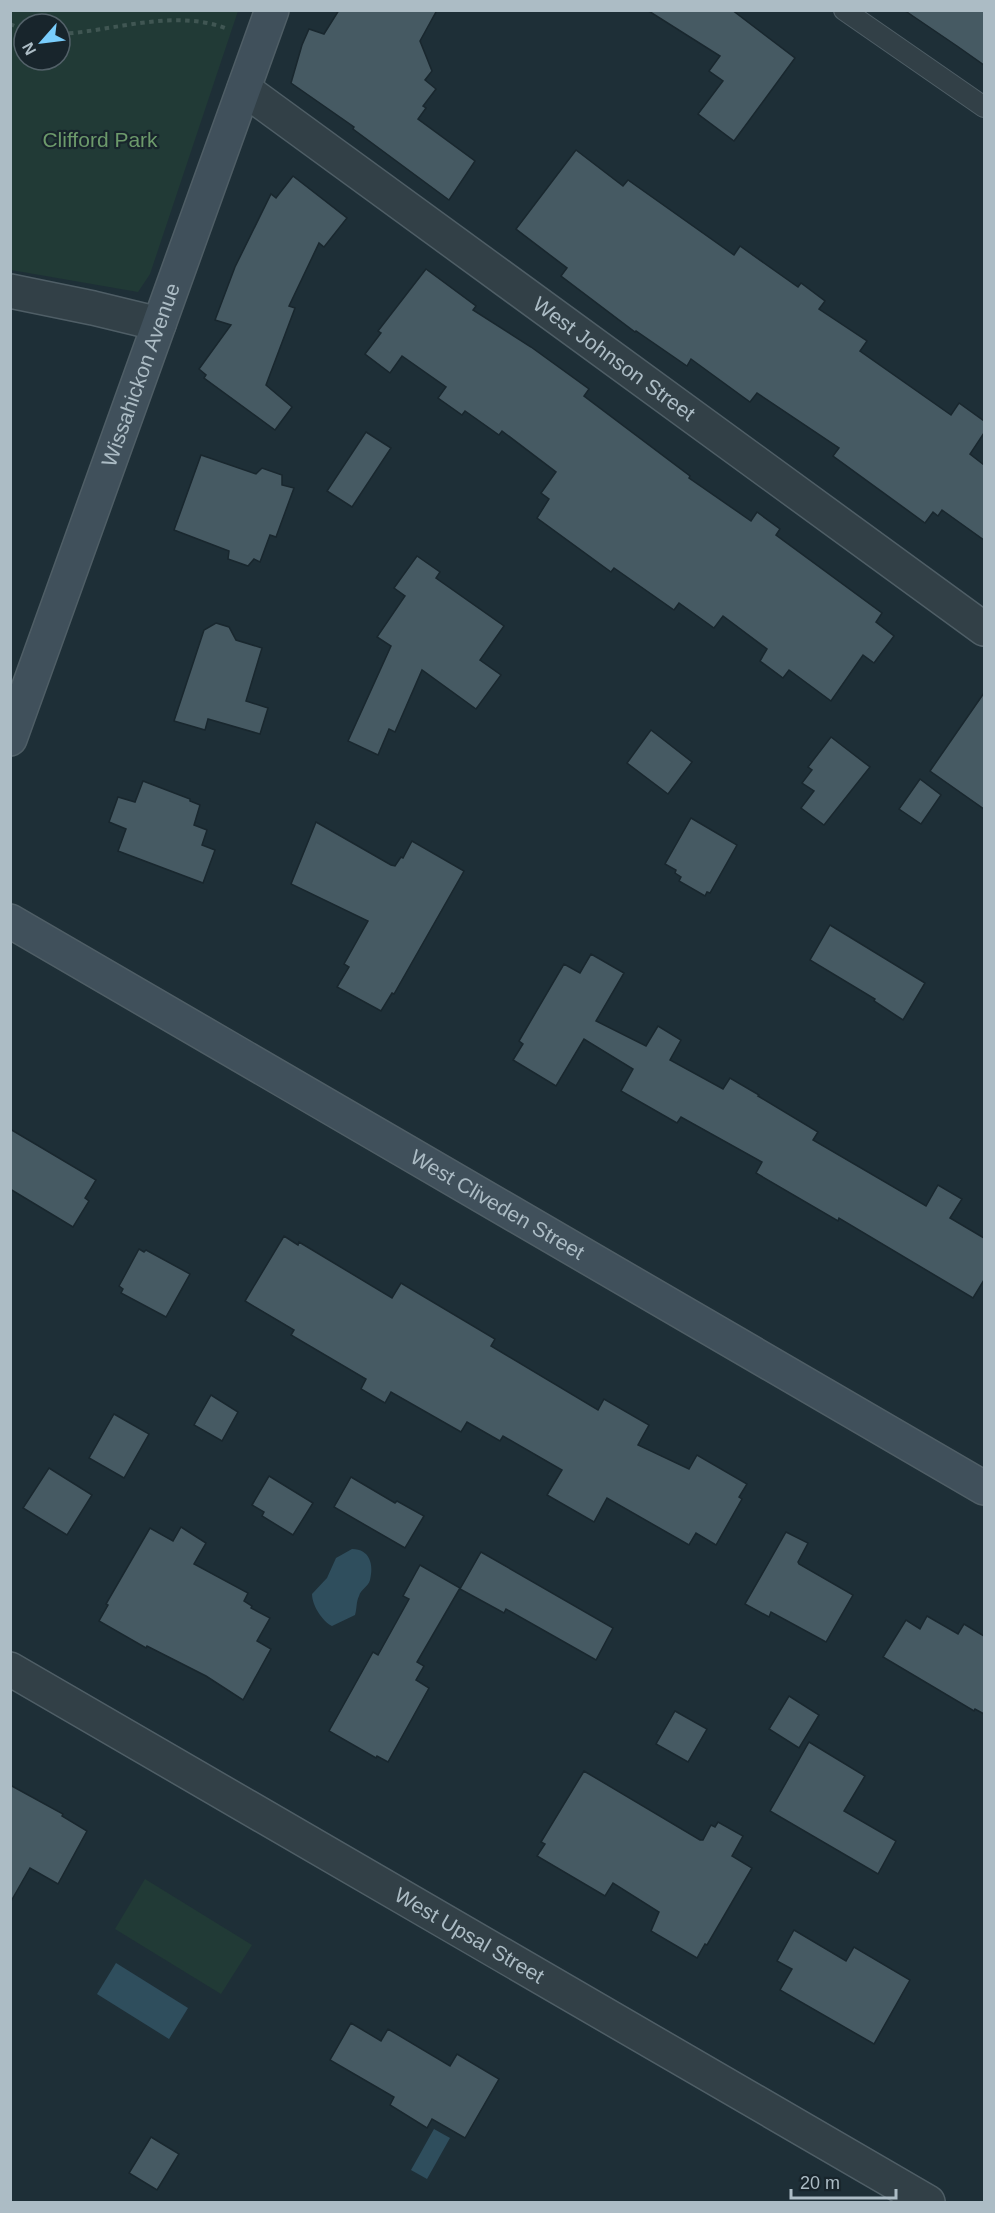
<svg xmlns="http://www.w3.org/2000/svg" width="995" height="2213" viewBox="0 0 995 2213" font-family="Helvetica,sans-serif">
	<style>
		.green { fill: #213a36; fill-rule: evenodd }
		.water { fill: #2f4e5d }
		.building { fill: #465a63; stroke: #19272e; stroke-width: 1.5 }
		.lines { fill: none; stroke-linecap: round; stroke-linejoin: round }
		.lane-casing { stroke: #4f5e66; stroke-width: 22 }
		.street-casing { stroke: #4f5e66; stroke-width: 36 }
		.secondary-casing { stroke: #4f5e66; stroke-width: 36 }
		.path { stroke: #405653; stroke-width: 4; stroke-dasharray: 4.5 4.5; stroke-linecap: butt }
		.lane { stroke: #324047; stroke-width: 20 }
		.street { stroke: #324047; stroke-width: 33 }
		.secondary { stroke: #40505b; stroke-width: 33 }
		.labels { text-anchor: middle; stroke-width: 4.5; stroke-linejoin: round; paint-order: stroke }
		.park-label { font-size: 21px; fill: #6c9a6b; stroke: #18252c }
		.street-label { font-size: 21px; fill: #acbcc5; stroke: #18252c }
	</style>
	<rect width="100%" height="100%" fill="#1e2f37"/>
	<!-- green -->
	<g class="green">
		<path d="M10 11H238L150 274 138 292 11 270ZM24 24H60V60H24Z"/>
		<polygon points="145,1879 252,1945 221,1994 115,1929"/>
	</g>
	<!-- water -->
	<g class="water">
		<path d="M352 1549C370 1549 374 1565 370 1580 368 1587 361 1589 359 1596 356 1602 357 1609 355 1615L332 1626C322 1621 312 1605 312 1594L327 1578 336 1558Z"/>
		<polygon points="116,1963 188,2008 169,2039 97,1994"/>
		<polygon points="434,2129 450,2138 427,2179 411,2170"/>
	</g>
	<!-- building -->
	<g class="building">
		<polygon points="339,10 437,10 420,41 432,71 425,80 436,89 423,106 426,108 418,119 475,161 449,200 353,129 354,127 291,83 302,45 309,29 324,34"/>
		<polygon points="647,10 732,10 795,58 734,141 698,114 723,81 709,71 720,56"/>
		<polygon points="904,10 984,10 984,65 957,46"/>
		<polygon points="576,150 623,186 628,180 734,255 740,246 798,287 801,283 825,301 819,309 867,341 860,351 951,415 959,403 984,421 984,433 970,454 984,465 984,540 942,510 938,516 933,512 925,523 833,456 839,448 757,393 750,402 691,359 687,366 636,331 635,332 561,276 567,268 516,229"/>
		<polygon points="293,176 347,218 324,247 319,243 289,306 295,308 266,385 292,407 275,430 204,378 206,375 199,369 231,325 215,320 235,267 271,194 276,198"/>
		<polygon points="426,269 476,306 473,310 531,347 589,389 584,396 690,476 689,478 751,521 757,512 780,529 776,535 882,613 876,622 894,636 874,663 863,655 831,701 789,670 783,678 760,661 767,649 723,616 714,628 679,603 674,610 614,568 611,572 537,518 549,499 541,493 556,472 502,431 499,435 465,411 462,415 438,398 446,387 402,356 390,373 365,354 381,333 378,331"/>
		<polygon points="366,432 391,448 352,507 327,491"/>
		<polygon points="201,455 256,474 262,468 282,475 282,485 294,488 276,537 270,535 260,562 254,559 248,566 228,559 229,551 174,530"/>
		<polygon points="417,556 440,572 436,578 504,626 480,660 501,675 476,709 422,670 395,732 389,729 378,755 348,741 391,646 377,637 405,596 394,588"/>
		<polygon points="216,623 229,627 236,640 262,648 246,701 268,708 260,734 208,719 205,730 174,721 204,630"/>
		<polygon points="984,693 984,809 930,771"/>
		<polygon points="651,730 692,762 668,794 627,763"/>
		<polygon points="831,737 870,767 824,825 801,808 814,791 802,783 812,770 808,767"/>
		<polygon points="920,779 941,795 921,824 899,809"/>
		<polygon points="143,781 190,799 190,801 200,805 194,825 207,830 202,845 215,850 203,883 118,851 126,829 109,822 118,797 135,802"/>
		<polygon points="691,818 737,845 710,893 707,892 705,896 679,881 681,877 675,873 676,870 665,864"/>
		<polygon points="316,822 391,865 395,866 401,857 403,858 412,841 464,871 394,994 392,993 381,1011 337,987 349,967 344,964 368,921 291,884"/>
		<polygon points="830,925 925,983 903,1020 874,1001 875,999 810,960"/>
		<polygon points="591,954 624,973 596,1021 646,1046 658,1026 681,1040 670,1060 723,1089 730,1078 759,1095 758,1096 818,1132 813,1140 926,1206 938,1185 962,1199 950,1218 984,1238 984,1280 973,1298 839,1218 838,1221 756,1173 762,1162 681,1117 677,1123 621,1091 633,1069 584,1039 556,1086 513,1060 523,1044 519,1041 564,964 580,973"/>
		<polygon points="10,1129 96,1180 85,1198 89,1201 73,1227 10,1189"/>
		<polygon points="284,1236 298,1245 299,1242 392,1298 401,1283 495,1339 491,1346 598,1410 604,1399 649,1425 638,1445 689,1469 697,1455 747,1484 739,1497 742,1499 716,1545 696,1533 689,1545 607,1498 594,1522 547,1495 562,1470 503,1436 500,1441 467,1422 461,1432 391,1392 385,1403 361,1389 366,1379 291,1335 294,1330 245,1301"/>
		<polygon points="139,1249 144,1252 146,1250 190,1274 166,1317 121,1293 123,1289 119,1286"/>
		<polygon points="211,1395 238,1412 222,1441 194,1425"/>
		<polygon points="114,1414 149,1434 124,1478 89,1458"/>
		<polygon points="49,1468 92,1495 67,1535 23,1508"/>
		<polygon points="269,1476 313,1503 293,1535 262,1516 264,1512 252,1505"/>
		<polygon points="351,1477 395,1503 397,1501 424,1516 405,1548 334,1507"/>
		<polygon points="181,1527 206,1543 194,1564 248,1593 244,1601 252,1606 251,1608 270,1618 257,1641 271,1649 243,1700 206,1676 147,1646 146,1648 99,1621 108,1605 106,1604 150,1528 173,1541"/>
		<polygon points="786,1532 808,1543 798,1562 799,1564 853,1595 826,1642 771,1612 769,1617 745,1604"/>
		<polygon points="481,1552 613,1628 596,1660 506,1609 504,1613 460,1589"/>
		<polygon points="420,1565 460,1588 417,1662 424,1666 416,1680 429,1688 388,1762 377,1756 376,1758 329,1731 373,1652 378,1655 409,1599 403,1596"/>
		<polygon points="927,1616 958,1634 964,1624 984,1636 984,1714 975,1709 974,1711 883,1657 906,1620 920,1629"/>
		<polygon points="789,1696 819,1715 799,1748 769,1729"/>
		<polygon points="675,1711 707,1729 688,1762 656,1744"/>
		<polygon points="809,1742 865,1776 844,1811 896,1841 878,1874 770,1811"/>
		<polygon points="584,1771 700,1840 703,1840 711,1825 715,1827 718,1822 743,1836 732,1856 752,1868 707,1945 705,1944 697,1958 651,1931 659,1912 613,1883 605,1896 537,1856 545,1844 541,1842"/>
		<polygon points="10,1785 63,1814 62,1816 87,1831 58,1884 30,1868 10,1903"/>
		<polygon points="794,1930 846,1961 854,1947 910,1980 874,2044 780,1990 792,1969 777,1961"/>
		<polygon points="351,2023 381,2041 388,2029 450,2066 457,2054 499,2079 465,2138 432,2119 427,2128 390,2105 394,2097 330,2060"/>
		<polygon points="151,2137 179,2154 157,2190 129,2173"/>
	</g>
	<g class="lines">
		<!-- lane casing -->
		<g class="lane-casing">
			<polyline id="lane" points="844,10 984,107"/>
		</g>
		<!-- street casing -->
		<g class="street-casing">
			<g id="street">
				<path id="s1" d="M244 89 984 629"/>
				<polyline points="10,291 93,308 159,324"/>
				<path id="s2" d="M10 1669 928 2202"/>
			</g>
		</g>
		<!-- secondary casing -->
		<g class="secondary-casing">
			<g id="secondary">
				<path id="s3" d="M10 739 272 10"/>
				<path id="s4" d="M10 921 984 1488"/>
			</g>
		</g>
		<!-- path -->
		<g class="path">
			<polyline points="10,24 24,30"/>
			<path d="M60 34C115 31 174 8 228 29"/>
		</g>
		<!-- lane -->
		<use href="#lane" class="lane"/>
		<!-- street -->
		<use href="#street" class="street"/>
		<!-- secondary -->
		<use href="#secondary" class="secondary"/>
	</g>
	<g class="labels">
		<!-- park labels -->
		<g class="park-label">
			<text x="100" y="147">Clifford Park</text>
		</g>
		<!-- street labels -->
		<g class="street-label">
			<text dy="7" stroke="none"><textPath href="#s1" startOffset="458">West Johnson Street</textPath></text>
			<text dy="7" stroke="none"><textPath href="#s3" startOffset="387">Wissahickon Avenue</textPath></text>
			<text dy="7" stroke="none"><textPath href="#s4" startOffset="564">West Cliveden Street</textPath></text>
			<text dy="7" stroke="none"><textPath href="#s2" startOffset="531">West Upsal Street</textPath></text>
		</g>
	</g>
	<!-- border -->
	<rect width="995" height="2213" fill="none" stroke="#acbcc5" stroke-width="24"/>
	<!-- north arrow -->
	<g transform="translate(42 42) rotate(242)"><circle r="28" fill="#18252c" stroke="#536169" stroke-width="1.5"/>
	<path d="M0-4.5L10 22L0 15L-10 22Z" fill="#79cdfc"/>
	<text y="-9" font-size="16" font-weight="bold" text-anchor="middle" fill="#acbcc5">N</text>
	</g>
	<!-- scale -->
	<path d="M791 2189v9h105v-9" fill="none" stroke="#acbcc5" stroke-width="3"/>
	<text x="800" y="2189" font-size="18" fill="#acbcc5" stroke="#18252c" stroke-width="4.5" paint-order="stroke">20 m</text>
</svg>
